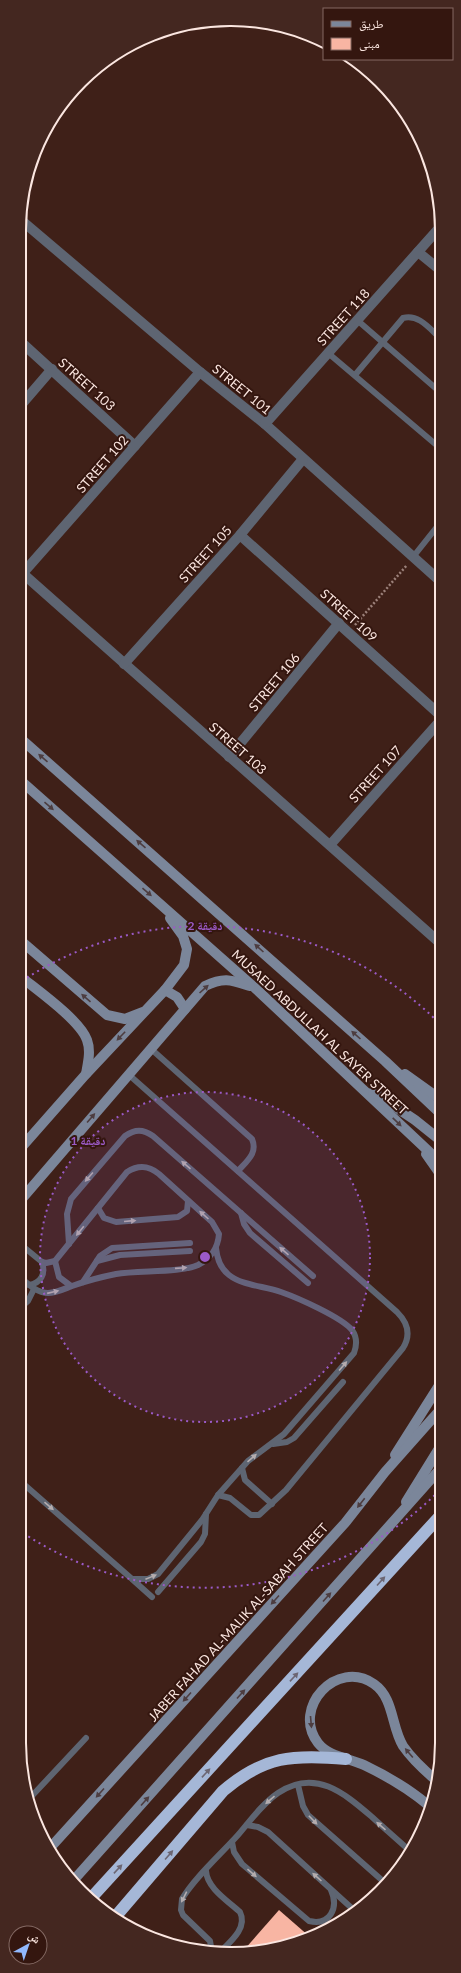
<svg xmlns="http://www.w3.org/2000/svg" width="461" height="1973" viewBox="0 0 461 1973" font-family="Lato,'Noto Naskh Arabic',sans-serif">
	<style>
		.building { fill: #f8b5a3 }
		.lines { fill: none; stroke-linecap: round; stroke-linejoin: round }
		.path { stroke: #9c817a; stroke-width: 2.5; stroke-dasharray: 2 2; stroke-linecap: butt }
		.lane { stroke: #5e6572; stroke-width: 6 }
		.street { stroke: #5e6572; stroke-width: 10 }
		.secondary { stroke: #7b869a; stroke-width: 10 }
		.highway { stroke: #a5b7d7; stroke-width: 12 }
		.oneway { fill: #4d3d40 }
		.oneway2 { fill: #b4acae }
		.oneway3 { fill: #6c6673 }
		.ring { fill: none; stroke: #9b5ac7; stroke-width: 2; stroke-dasharray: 2 4 }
		.labels { text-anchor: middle; stroke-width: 4; stroke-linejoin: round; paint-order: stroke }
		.street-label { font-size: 13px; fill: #fbe6e0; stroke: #34160f }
		.rim { fill: none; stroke: #fbe6e0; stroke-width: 2 }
		.centre { fill: #9b5ac7; stroke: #34160f; stroke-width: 2 }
		.ring-label { font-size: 12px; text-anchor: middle; font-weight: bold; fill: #9b5ac7; stroke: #34160f; stroke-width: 4; stroke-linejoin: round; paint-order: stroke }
	</style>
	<rect width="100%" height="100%" fill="#3f2018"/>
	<!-- building -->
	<polygon class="building" points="279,1910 310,1937 298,1943 244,1950"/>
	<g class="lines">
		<!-- path -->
		<polyline class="path" points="355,625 407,565"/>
		<!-- lane -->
		<g class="lane">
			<polyline points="357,320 440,392"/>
			<polyline points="328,353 440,448"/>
			<path d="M355 375 403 318C419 314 429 328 440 338"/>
			<polyline points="413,557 440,523"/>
			<path d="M150 1048 252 1139C258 1153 247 1161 238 1171"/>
			<path d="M128 1074 397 1312C408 1323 411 1335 403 1348L286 1490 259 1515H251L230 1498 218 1495"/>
			<polyline points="98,1208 104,1218 116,1222 178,1217 187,1211 188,1201"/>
			<polyline points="241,1213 244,1224 250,1233 308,1283"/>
			<path d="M69 1244 67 1214 71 1199 125 1136C135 1129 143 1129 153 1136L313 1276"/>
			<polyline points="55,1261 59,1277 71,1286"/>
			<polyline points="97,1261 120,1255 190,1251"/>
			<path d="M20 1277C28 1284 37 1293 48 1293 56 1293 64 1289 72 1286 86 1281 101 1277 116 1274 138 1270 180 1273 198 1265 210 1259 218 1248 219 1234L212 1222 159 1174C148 1165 138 1165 127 1172L55 1261 46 1263 42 1262 20 1244"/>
			<polyline points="83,1282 100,1256 112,1248 190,1243"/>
			<path d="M29 1285C41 1283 46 1274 42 1262"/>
			<polyline points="20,1308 28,1301 34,1289"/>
			<polyline points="273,1444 287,1442 294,1438 343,1382"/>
			<polyline points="242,1468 245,1480 272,1504"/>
			<path d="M19 1480 132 1579H148L158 1574 202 1520 218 1495 248 1461 284 1434 354 1353C357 1345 357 1337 352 1330 341 1317 298 1298 281 1292 265 1286 243 1286 229 1275 220 1268 217 1259 216 1248"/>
			<polyline points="133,1580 152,1597"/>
			<polyline points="158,1592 201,1542 205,1534 206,1514"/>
			<polyline points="298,1785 303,1806 308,1815 384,1882"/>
			<polyline points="30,1798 86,1738"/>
			<polyline points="247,1825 258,1827 268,1832 356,1912"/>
			<path d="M232 1842 234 1852 242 1864 309 1921C330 1926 339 1908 331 1890"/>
			<path d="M206 1871C207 1888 228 1901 240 1912 248 1928 230 1942 219 1953"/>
			<path d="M212 1952 210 1941 183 1915 181 1910 182 1899C194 1878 221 1854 238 1835 250 1821 262 1804 278 1793 315 1768 344 1793 372 1817 385 1829 398 1840 411 1852"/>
		</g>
		<!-- street -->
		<g class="street">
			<polyline points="21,220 200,372 265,424 440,581"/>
			<polyline points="418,252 440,270"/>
			<polyline points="21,342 135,446"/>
			<polyline points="21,405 52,369"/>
			<polyline points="265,424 440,227"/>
			<polyline points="240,535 440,715"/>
			<polyline points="20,571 440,943"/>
			<polyline points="23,573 200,372"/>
			<polyline points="124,664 240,535 303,459"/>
			<polyline points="229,757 339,623"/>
			<polyline points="330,845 440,721"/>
		</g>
		<!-- secondary -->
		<g class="secondary">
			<polyline points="20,738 385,1061 440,1113"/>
			<polyline points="20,780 255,988 440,1162"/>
			<polyline points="20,940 107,1015 125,1019 143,1012"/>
			<path d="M20 976C37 990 80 1020 87 1040 91 1051 88 1062 86 1074"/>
			<polyline points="165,990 177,997 185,1009"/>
			<polyline points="405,1074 440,1099"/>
			<polyline points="373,1092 415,1120 440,1140"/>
			<polyline points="20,1149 86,1074 165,990 184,965 187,949 183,936 170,918"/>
			<polyline points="426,1154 440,1174"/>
			<path d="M20 1201 205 986C224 977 231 980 250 986"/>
			<polyline points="395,1455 440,1384"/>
			<polyline points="406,1502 440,1447"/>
			<path d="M428 1805C409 1789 387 1776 364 1765 349 1758 329 1757 318 1743 291 1708 337 1658 374 1684 394 1698 391 1726 403 1746 412 1759 425 1771 437 1781"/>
			<polyline points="50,1848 345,1523 385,1472 440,1410"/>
			<polyline points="72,1882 440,1469"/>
		</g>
		<!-- highway -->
		<g class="highway">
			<polyline points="92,1897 440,1516"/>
			<path d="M116 1916 223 1791C264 1756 293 1754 346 1759"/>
		</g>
	</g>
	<!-- one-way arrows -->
	<defs><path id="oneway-solid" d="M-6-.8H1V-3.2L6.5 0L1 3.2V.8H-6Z"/></defs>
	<g class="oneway">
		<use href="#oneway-solid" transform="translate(43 758) rotate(-139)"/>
		<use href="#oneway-solid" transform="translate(49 806) rotate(41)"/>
		<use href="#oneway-solid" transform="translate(141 844) rotate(-139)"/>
		<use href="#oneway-solid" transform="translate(147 892) rotate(41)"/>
		<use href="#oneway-solid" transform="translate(259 948) rotate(-138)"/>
		<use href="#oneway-solid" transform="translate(204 989) rotate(-42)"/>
		<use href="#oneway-solid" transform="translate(86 998) rotate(-139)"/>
		<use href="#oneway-solid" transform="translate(356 1035) rotate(-138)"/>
		<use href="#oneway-solid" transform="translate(121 1036) rotate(134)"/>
		<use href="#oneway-solid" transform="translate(91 1118) rotate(-49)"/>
		<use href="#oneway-solid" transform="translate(397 1122) rotate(44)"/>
		<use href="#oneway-solid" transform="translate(361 1503) rotate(128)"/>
		<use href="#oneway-solid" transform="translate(327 1597) rotate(-48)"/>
		<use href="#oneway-solid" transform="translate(275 1600) rotate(132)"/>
		<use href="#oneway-solid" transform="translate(241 1694) rotate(-48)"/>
		<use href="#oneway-solid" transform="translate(187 1697) rotate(132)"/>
		<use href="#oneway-solid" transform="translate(311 1722) rotate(85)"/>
		<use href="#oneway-solid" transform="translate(409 1753) rotate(-130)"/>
		<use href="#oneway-solid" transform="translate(100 1793) rotate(132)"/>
		<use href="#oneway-solid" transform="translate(145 1801) rotate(-48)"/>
	</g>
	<g class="oneway2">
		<use href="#oneway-solid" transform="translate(186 1165) rotate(-139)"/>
		<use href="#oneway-solid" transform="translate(89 1177) rotate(131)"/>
		<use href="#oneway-solid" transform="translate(204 1215) rotate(-138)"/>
		<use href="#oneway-solid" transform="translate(130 1221) rotate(-5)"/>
		<use href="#oneway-solid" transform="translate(80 1231) rotate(129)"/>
		<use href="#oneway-solid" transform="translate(284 1251) rotate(-139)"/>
		<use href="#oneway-solid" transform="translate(181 1268) rotate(-4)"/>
		<use href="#oneway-solid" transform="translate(53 1292) rotate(-13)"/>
		<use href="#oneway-solid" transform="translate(343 1366) rotate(-49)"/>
		<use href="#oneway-solid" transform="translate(252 1458) rotate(-41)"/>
		<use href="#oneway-solid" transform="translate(49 1506) rotate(41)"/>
		<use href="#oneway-solid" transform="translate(151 1577) rotate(-22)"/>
		<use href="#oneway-solid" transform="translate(270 1800) rotate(139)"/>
		<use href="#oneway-solid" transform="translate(313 1820) rotate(46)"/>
		<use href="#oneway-solid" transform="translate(381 1826) rotate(-139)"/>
		<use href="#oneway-solid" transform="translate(252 1873) rotate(41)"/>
		<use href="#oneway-solid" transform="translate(317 1877) rotate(-138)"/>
		<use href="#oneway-solid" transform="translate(184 1897) rotate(117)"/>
	</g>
	<g class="oneway3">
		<use href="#oneway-solid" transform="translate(381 1581) rotate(-48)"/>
		<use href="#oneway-solid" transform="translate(294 1677) rotate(-47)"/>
		<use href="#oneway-solid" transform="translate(206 1773) rotate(-47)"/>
		<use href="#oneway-solid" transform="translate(169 1855) rotate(-49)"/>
		<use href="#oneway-solid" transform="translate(118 1869) rotate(-47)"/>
	</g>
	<!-- distance rings -->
	<circle cx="205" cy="1257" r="165" fill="#9b5ac7" fill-opacity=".12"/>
	<g class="ring">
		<circle cx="205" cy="1257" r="165"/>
		<path d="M439 1491A331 331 0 0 1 20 1531M22 981A331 331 0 0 1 439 1023"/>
	</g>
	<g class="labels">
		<!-- street labels -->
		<g class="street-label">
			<text transform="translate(343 317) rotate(-48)" y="5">STREET 118</text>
			<text transform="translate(87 384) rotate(42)" y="5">STREET 103</text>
			<text transform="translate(242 389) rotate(39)" y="5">STREET 101</text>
			<text transform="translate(102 464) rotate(-49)" y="5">STREET 102</text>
			<text transform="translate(205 554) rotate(-48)" y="5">STREET 105</text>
			<text transform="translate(349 615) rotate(42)" y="5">STREET 109</text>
			<text transform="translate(274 682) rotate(-50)" y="5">STREET 106</text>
			<text transform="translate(238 748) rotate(41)" y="5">STREET 103</text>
			<text transform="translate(375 774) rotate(-48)" y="5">STREET 107</text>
			<text transform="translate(320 1032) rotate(43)" y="5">MUSAED ABDULLAH AL SAYER STREET</text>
			<text transform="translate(238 1622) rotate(-48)" y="5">JABER FAHAD AL-MALIK AL-SABAH STREET</text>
		</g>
	</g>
	<!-- crop -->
	<path d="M0 0H461V1973H0ZM230 26H231A204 204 0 0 1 435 230V1743A204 204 0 0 1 231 1947H230A204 204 0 0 1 26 1743V230A204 204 0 0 1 230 26Z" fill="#442720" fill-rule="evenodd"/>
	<path class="rim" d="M230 26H231A204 204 0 0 1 435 230V1743A204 204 0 0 1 231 1947H230A204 204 0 0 1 26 1743V230A204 204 0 0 1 230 26Z"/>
	<circle cx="205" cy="1257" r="6" class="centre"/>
	<g class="ring-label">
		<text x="205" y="930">2 دقيقة</text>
		<text x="88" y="1145">1 دقيقة</text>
	</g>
	<!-- legend -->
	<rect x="323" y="8" width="130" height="52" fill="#34160f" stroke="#846963"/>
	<rect x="331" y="21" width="20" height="6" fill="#7b869a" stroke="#846963"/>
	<text x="359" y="28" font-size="12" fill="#fbe6e0">طريق</text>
	<rect x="331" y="38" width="20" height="12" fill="#f8b5a3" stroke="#846963"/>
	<text x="359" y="48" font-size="12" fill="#fbe6e0">مبنى</text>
	<!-- north arrow -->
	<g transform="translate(28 1945) rotate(40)"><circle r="19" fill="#34160f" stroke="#846963"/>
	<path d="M0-3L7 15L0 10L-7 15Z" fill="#91b8fd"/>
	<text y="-6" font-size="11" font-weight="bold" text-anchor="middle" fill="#fbe6e0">ش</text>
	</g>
</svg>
